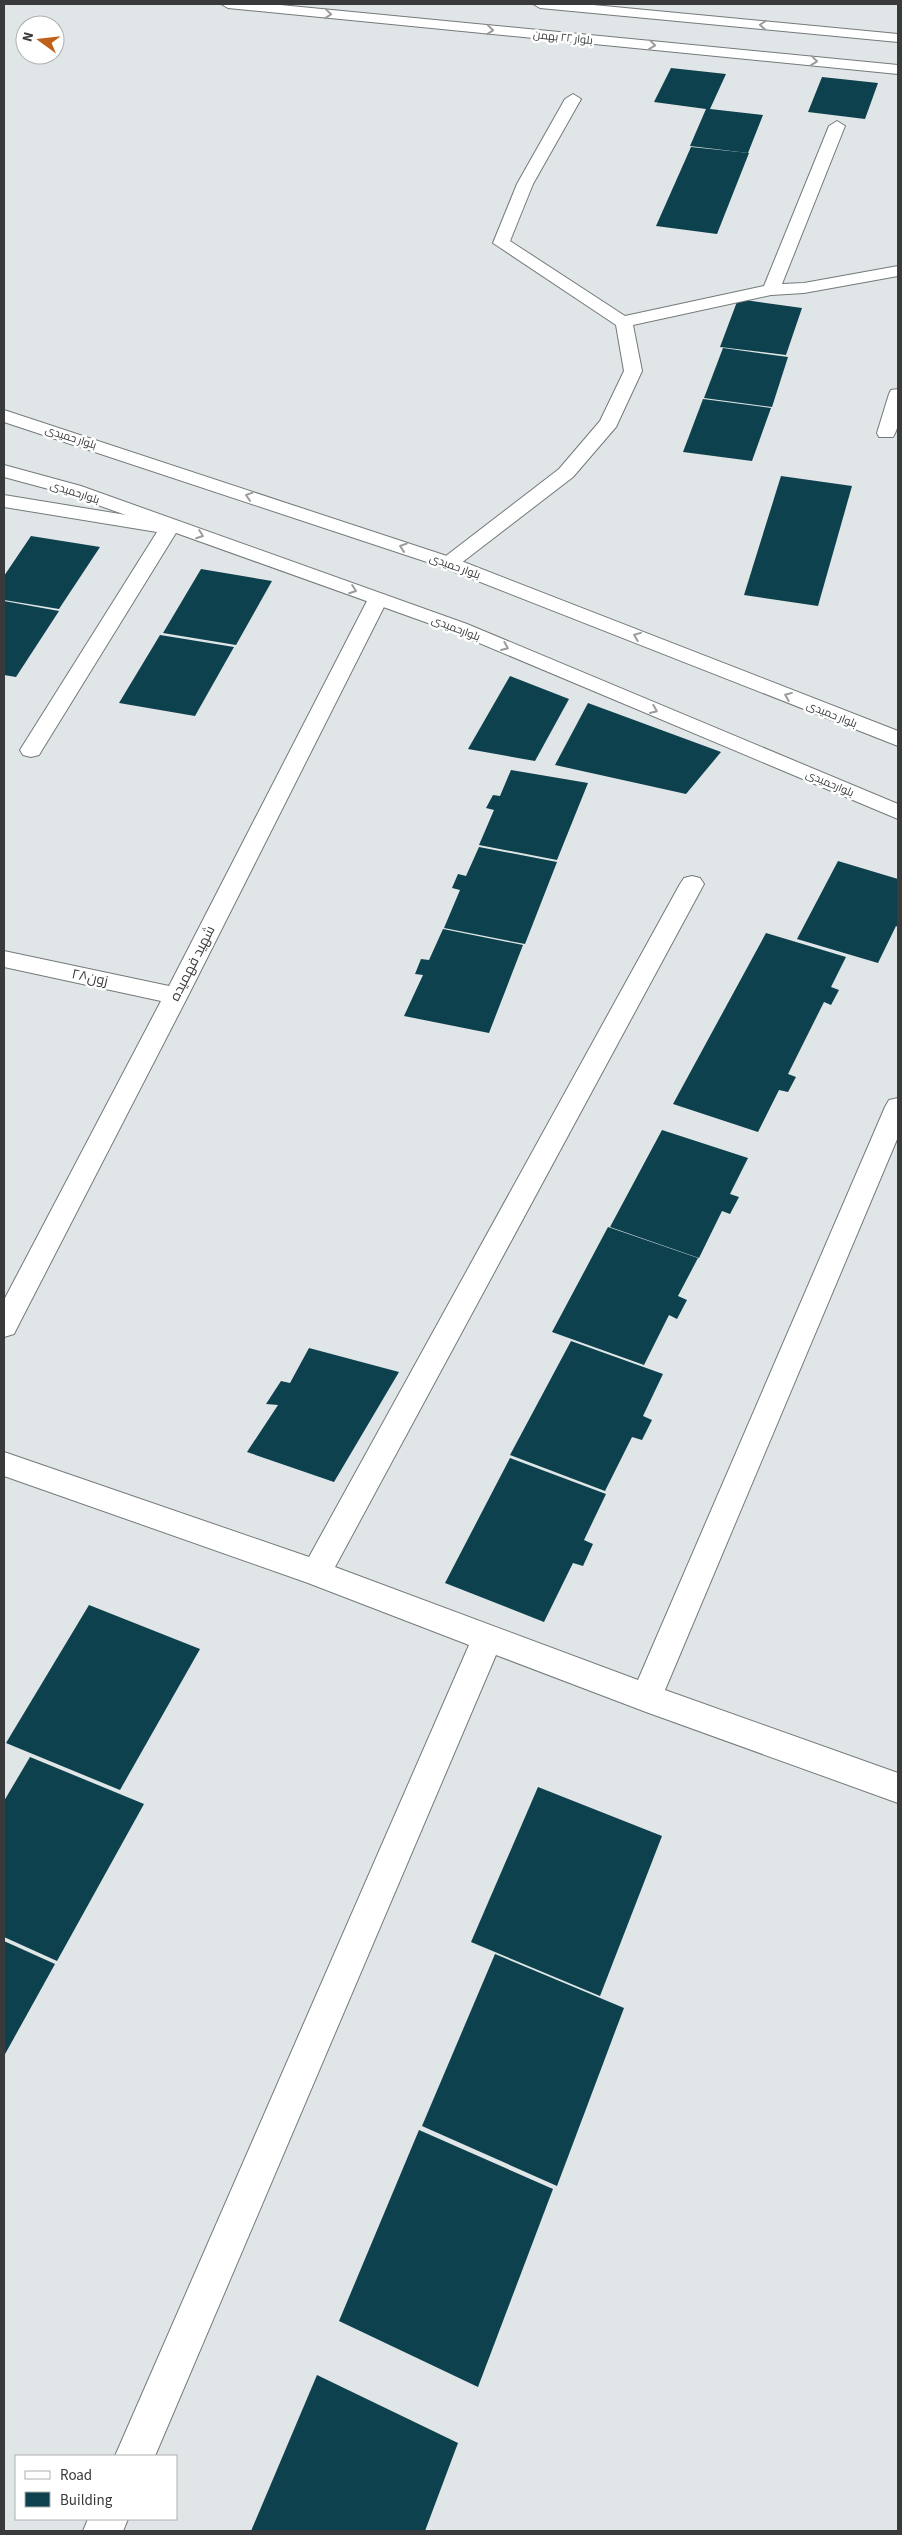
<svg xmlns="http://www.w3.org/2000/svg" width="902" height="2535" viewBox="0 0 902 2535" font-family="'Source Sans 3',Cairo,sans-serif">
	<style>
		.building { fill: #0d414e }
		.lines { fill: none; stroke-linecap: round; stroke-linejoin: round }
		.street-casing { stroke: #74797a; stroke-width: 2 }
		.secondary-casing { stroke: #74797a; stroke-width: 2 }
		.street { fill: #fff; fill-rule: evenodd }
		.secondary { fill: #fff; fill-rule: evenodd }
		.oneway { stroke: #9c9c9d }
		.labels { text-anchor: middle; stroke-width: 5; stroke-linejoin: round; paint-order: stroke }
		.far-street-label { font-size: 11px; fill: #383a3b; stroke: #fff }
		.street-label { font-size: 14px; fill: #383a3b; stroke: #fff }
	</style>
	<rect width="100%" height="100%" fill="#e0e6e7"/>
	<!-- building -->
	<g class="building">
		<polygon points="671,68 726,74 710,109 763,115 748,153 690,146 706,109 654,102"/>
		<polygon points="822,77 878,83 865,119 808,112"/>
		<polygon points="691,147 749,153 717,234 656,226"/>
		<polygon points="738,299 802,308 786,355 720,347"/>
		<polygon points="723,348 788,357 772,407 704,398"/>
		<polygon points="703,399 771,408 752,461 683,452"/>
		<polygon points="781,476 852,486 818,606 744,595"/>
		<polygon points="31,536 100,547 59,609 4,600 4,576"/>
		<polygon points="201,569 272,581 236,645 163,633"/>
		<polygon points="4,601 59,611 16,677 4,675"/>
		<polygon points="160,635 234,647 195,716 119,703"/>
		<polygon points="510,676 569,699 535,761 468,749"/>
		<polygon points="588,703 721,752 686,794 555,765"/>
		<polygon points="511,770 588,783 557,860 479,845 494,810 486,808 493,795 500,796"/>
		<polygon points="479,847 557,862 525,944 444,928 460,890 452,888 458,874 466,876"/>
		<polygon points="838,861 898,879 898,927 896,926 878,963 797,939"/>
		<polygon points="443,929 523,945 489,1033 404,1016 423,975 415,974 421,959 429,960"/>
		<polygon points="766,933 846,957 831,987 839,990 831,1005 824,1002 788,1074 796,1077 788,1092 779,1090 758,1132 673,1104"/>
		<polygon points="662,1130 748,1158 730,1194 739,1197 730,1214 722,1211 699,1258 610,1227"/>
		<polygon points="608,1227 698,1258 678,1296 687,1300 677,1319 669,1315 644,1365 552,1332"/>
		<polygon points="571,1341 663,1374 643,1416 652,1420 642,1440 632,1437 605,1491 510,1455"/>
		<polygon points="309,1348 399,1372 334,1482 247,1452 278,1405 266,1404 281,1381 290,1383"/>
		<polygon points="510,1458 606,1494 584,1540 593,1544 583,1566 573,1563 544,1622 445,1583"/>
		<polygon points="89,1605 200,1649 120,1790 6,1743"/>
		<polygon points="30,1757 144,1804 57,1961 4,1937 4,1801"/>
		<polygon points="538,1787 662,1836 600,1996 471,1942"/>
		<polygon points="4,1941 55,1964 4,2056"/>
		<polygon points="495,1954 624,2008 557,2186 422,2126"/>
		<polygon points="419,2130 553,2189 478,2387 339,2321"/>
		<polygon points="317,2375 458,2443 425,2531 251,2531"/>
	</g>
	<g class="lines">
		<!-- street casing -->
		<g class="street-casing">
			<g id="street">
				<polygon points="573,94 581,99 533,184 510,241 625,316 764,286 829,126 837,121 845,126 782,284 804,283 898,266 898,276 804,293 771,295 633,325 642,371 616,427 573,477 456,567 449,569 442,567 439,563 442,559 559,469 600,421 624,371 616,325 493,243 517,184 565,99"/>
				<path d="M898 389C898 404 902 424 893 437H879L877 433 889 394 891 390Z"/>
				<polygon points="4,495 169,522 176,524 179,528 42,750 39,755 31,757 23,755 20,750 157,532 4,507"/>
				<polygon points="378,593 385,595 388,599 188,996 18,1326 14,1334 4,1337 4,1300 161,1001 4,967 4,951 169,986 368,599 371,595"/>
				<polygon points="692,876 700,878 704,884 335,1567 638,1680 885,1107 889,1100 898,1098 898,1137 665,1690 898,1773 898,1803 646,1712 496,1655 155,2456 115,2456 469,1645 308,1583 4,1476 4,1452 309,1557 680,884 684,878"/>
				<polygon points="88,2519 128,2519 123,2531 83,2531"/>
			</g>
		</g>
		<!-- secondary casing -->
		<g class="secondary-casing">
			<g id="secondary">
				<polygon points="221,4 270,4 898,65 898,74 228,8"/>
				<polygon points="533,4 583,4 898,34 898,42 540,8"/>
				<polygon points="4,410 456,559 898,731 898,746 442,567 4,422"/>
				<polygon points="4,465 81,486 467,624 898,804 898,819 453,632 67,494 4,477"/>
			</g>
		</g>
		<!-- street -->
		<use href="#street" class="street"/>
		<!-- secondary -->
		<use href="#secondary" class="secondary"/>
	</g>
	<!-- one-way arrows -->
	<defs><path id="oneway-chevron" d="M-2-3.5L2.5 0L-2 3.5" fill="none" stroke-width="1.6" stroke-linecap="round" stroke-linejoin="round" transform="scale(1.25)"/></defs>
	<g class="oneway">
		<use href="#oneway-chevron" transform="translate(328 14) rotate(6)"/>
		<use href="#oneway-chevron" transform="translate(763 25) rotate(-175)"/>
		<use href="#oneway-chevron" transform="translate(490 30) rotate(6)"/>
		<use href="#oneway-chevron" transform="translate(652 45) rotate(6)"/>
		<use href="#oneway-chevron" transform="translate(814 61) rotate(6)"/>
		<use href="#oneway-chevron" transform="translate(249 496) rotate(-162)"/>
		<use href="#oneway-chevron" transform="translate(200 535) rotate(20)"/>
		<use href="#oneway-chevron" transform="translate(403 547) rotate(-162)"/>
		<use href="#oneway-chevron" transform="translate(353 590) rotate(20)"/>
		<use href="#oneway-chevron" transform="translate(637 636) rotate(-158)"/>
		<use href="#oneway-chevron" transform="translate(505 647) rotate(23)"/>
		<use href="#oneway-chevron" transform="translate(788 696) rotate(-158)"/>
		<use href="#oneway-chevron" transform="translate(654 710) rotate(23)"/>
	</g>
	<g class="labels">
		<!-- far-street labels -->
		<g class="far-street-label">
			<text transform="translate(563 37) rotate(6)" y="4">بلوار ۲۲ بهمن</text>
			<text transform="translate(71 437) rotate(18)" y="4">بلوار حمیدی</text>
			<text transform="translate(75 492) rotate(18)" y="4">بلوارحمیدی</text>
			<text transform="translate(455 566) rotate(20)" y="4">بلوار حمیدی</text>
			<text transform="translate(456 628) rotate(21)" y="4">بلوارحمیدی</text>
			<text transform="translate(832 714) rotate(22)" y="4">بلوار حمیدی</text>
			<text transform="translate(830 783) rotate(23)" y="4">بلوارحمیدی</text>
		</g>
		<!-- street labels -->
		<g class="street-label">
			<text transform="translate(192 963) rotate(-63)" y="5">شهید فهمیده</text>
			<text transform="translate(90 977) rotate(12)" y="5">زون۲۸</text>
		</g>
	</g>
	<!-- border -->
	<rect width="902" height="2535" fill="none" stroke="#383a3b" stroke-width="10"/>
	<!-- legend -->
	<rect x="15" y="2455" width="162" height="65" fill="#ffffff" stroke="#afb0b1"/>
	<rect x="25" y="2471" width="25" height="8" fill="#ffffff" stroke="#afb0b1"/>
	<text x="60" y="2480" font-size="15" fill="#383a3b">Road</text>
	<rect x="25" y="2492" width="25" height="15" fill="#0d414e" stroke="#afb0b1"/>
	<text x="60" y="2505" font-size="15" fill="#383a3b">Building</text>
	<!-- north arrow -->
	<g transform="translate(40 40) rotate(285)"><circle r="24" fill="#ffffff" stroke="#afb0b1"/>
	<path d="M0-4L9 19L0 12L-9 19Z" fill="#c06119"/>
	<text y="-8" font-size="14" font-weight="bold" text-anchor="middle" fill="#383a3b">N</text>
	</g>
</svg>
